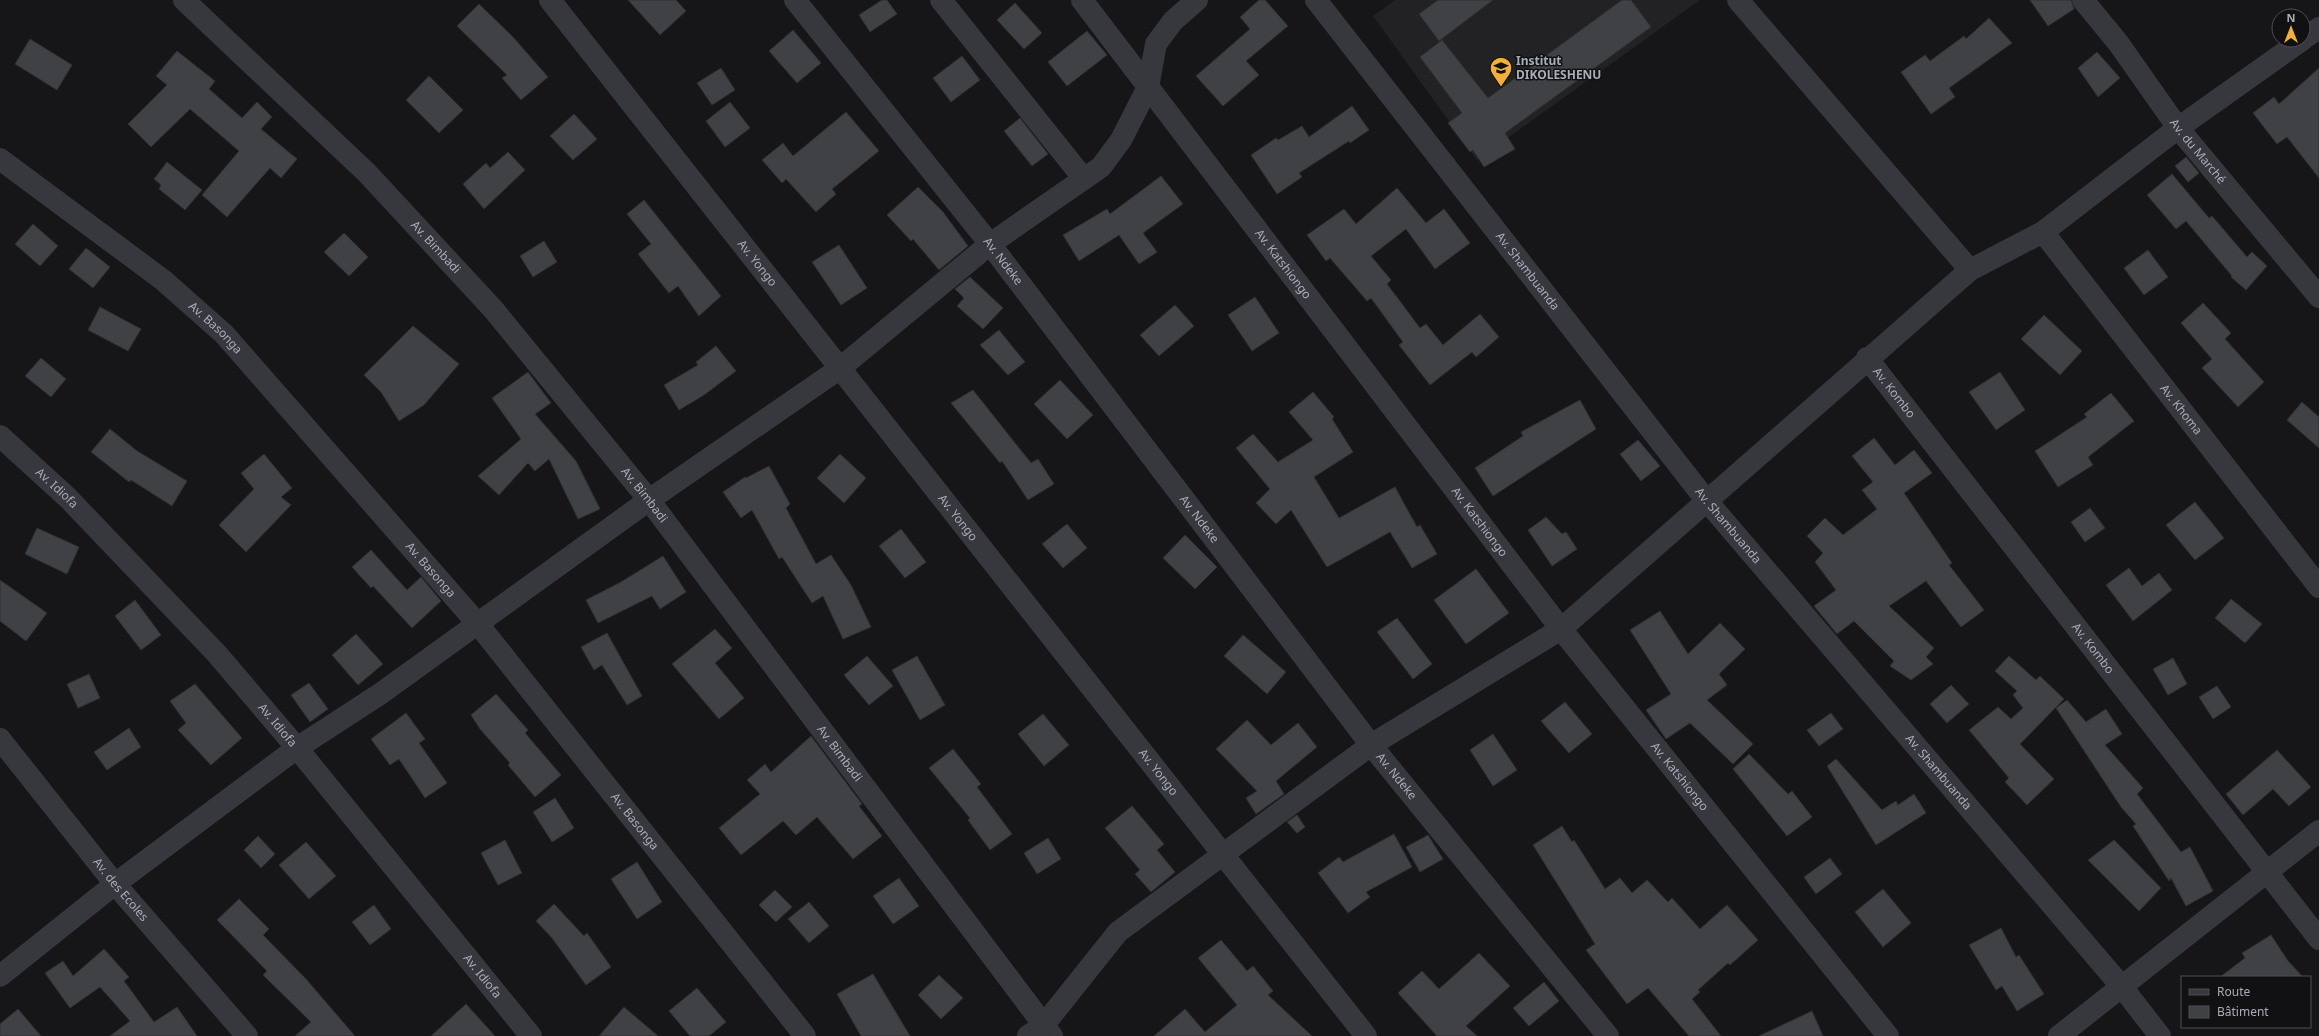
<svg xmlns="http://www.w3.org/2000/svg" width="2319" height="1036" viewBox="0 0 2319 1036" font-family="'Noto Sans',sans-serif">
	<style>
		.built { fill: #222225 }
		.building { fill: #404145; stroke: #303034 }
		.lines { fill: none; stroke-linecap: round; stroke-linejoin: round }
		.street { stroke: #37383d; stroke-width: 22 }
		.labels { text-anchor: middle; stroke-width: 3; stroke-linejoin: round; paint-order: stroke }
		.poi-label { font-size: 12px; font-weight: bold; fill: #a8adb8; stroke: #111113; text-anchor: start }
		.street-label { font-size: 12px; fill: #a8adb8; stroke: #111113 }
	</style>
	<rect width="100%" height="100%" fill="#161618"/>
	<!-- built -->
	<polygon class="built" points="1395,0 1700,0 1477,160 1373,16"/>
	<!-- building -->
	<g class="building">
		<polygon points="628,0 676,0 686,11 660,35"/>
		<polygon points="882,0 887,0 897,14 870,32 859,15"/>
		<polygon points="1259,0 1265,0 1288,26 1246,61 1259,75 1223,106 1196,76 1250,29 1240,17"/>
		<polygon points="1438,0 1493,0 1439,41 1419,14"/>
		<polygon points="1622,0 1631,0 1651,27 1505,133 1515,149 1484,167 1473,150 1470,152 1448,123 1462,113 1420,57 1442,40 1488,98"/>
		<polygon points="2030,0 2071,0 2074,9 2048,26"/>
		<polygon points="1015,3 1042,33 1024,49 997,20"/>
		<polygon points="479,4 513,37 548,77 521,100 502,78 507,75 457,26"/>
		<polygon points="1989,18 2012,43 1949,88 1955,97 1931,114 1901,72 1925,55 1930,61 1964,36 1966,39"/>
		<polygon points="793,30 821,63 797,83 769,51"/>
		<polygon points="1087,31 1107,55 1067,86 1048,62"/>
		<polygon points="30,39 72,65 57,90 15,64"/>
		<polygon points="177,51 215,81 209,89 242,118 257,102 272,117 261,129 297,159 281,178 270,168 227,217 202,195 239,151 190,109 151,147 128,124 167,85 156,76"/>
		<polygon points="2097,52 2120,78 2098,97 2078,68"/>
		<polygon points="962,56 980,80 951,102 933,78"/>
		<polygon points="721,68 735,90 712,105 697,83"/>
		<polygon points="2319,68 2319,178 2287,137 2277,144 2253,113 2274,97 2279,104"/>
		<polygon points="429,76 463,110 439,133 406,100"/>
		<polygon points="730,102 750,128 725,147 706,121"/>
		<polygon points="1352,106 1369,130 1350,143 1349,141 1299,173 1302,177 1277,194 1251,155 1276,138 1278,140 1302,126 1309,137"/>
		<polygon points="846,112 879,151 832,189 836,194 816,212 786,179 782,183 762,160 783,143 793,156"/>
		<polygon points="574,114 597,139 573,160 550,136"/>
		<polygon points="1020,118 1048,154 1032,166 1004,131"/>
		<polygon points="508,152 525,170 484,209 463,184 486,163 490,168"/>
		<polygon points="2186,157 2199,173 2188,182 2175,166"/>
		<polygon points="167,162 202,190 185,210 159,189 161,185 154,179"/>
		<polygon points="2172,174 2209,218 2212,216 2247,257 2252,252 2267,266 2246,290 2231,277 2232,276 2186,221 2176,229 2147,195"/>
		<polygon points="1161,176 1183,204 1143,233 1157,252 1139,264 1119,235 1079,261 1063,235 1107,209 1110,214"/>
		<polygon points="918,187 943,212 968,246 939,270 913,239 911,241 887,215"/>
		<polygon points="1397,188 1426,223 1444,209 1470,243 1435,269 1406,229 1371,256 1391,280 1387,284 1420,328 1426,324 1443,345 1480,314 1499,337 1476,357 1472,352 1430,385 1399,345 1403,342 1371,298 1367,301 1330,258 1326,261 1307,235 1344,209 1356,224"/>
		<polygon points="644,200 721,296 699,316 678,286 669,293 638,254 651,244 627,214"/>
		<polygon points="33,224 58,246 40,266 15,244"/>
		<polygon points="344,233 368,257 349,276 324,252"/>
		<polygon points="544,241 557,262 533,277 520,256"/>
		<polygon points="839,245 867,288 841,305 812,262"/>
		<polygon points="86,248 110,267 93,288 69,269"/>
		<polygon points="2148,250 2168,277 2144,295 2124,268"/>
		<polygon points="970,277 1003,308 983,329 957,306 964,298 955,289"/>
		<polygon points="1255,297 1279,333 1252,351 1228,315"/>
		<polygon points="2203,303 2231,333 2225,339 2264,382 2238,407 2202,368 2212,359 2181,323"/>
		<polygon points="1175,305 1194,326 1159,356 1140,335"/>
		<polygon points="100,307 141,329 128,351 88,330"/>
		<polygon points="2044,315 2082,351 2060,375 2021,339"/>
		<polygon points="413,326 459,364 424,405 399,421 381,392 364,375"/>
		<polygon points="999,330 1025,362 1008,375 980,345"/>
		<polygon points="716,346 736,371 704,395 679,410 664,385 698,365 696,362"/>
		<polygon points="41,358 66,379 51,397 25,376"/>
		<polygon points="528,372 551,403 535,414 576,461 600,509 578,519 549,459 535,471 528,463 499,495 478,476 521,439 492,398"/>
		<polygon points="2000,372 2025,410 1996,430 1969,392"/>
		<polygon points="1060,380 1093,415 1067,439 1034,404"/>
		<polygon points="973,390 1031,463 1038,459 1054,484 1028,500 1002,461 1000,463 951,403"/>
		<polygon points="1313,392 1334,417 1332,419 1353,452 1314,477 1339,518 1395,487 1417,527 1420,525 1437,554 1412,568 1390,532 1327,567 1291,510 1276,524 1256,503 1270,489 1236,448 1253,434 1278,462 1313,440 1289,412"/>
		<polygon points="2111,393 2134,421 2088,457 2093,465 2058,487 2035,451 2087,417 2084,414"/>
		<polygon points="1580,400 1596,429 1493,496 1475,468 1523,436 1521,432"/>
		<polygon points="2302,402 2319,417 2319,448 2287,420"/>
		<polygon points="110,429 137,451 187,481 172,506 131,480 129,482 91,452"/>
		<polygon points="1874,438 1895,465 1914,450 1932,473 1904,493 1952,563 1949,565 1984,610 1961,627 1926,581 1889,606 1934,648 1926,657 1933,664 1911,680 1890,666 1894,661 1854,621 1837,634 1814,606 1836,590 1815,562 1823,553 1807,536 1825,518 1843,535 1877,509 1862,490 1873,482 1852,456"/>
		<polygon points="1638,440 1660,466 1641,481 1620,454"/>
		<polygon points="264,454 292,488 281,497 291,505 246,552 219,525 254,489 241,473"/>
		<polygon points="840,454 866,478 844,503 817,478"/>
		<polygon points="769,466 790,504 786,508 816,564 831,555 851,585 871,627 843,639 823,596 812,603 782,557 779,559 752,510 741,518 723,492 745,477 746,478"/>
		<polygon points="2195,502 2224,538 2195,560 2166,525"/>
		<polygon points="2090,508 2105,528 2085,542 2071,522"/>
		<polygon points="1546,517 1562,534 1566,532 1577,549 1552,566 1528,530"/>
		<polygon points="1067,524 1087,548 1063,568 1042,544"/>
		<polygon points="37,528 79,547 67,574 25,554"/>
		<polygon points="901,529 926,562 905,578 879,546"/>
		<polygon points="1185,535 1217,567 1195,589 1163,558"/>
		<polygon points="371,550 407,590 421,577 441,601 412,628 373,586 371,588 352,567"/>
		<polygon points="663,556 686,592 660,609 652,596 598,623 586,600 621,582"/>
		<polygon points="2129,568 2142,586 2159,573 2172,590 2133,621 2106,585"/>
		<polygon points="1476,569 1509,613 1466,644 1434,600"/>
		<polygon points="0,580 47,613 26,641 0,621"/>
		<polygon points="2231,599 2262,624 2245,643 2215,618"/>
		<polygon points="135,600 161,635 141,650 115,616"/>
		<polygon points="1660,611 1688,654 1720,623 1745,649 1719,674 1727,685 1707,700 1753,744 1733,764 1690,723 1666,739 1646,710 1671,694 1630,630"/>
		<polygon points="1397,618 1432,664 1413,679 1377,632"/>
		<polygon points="715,629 732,648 715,663 744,698 719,719 672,664"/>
		<polygon points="607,633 642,696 627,705 602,665 594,670 581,647"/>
		<polygon points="356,634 383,664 358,685 332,655"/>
		<polygon points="1243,635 1286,672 1267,694 1224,656"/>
		<polygon points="867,656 893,686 869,705 844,675"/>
		<polygon points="917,656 945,705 920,720 892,670"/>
		<polygon points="2009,656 2036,680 2040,676 2064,699 2020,744 2054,779 2027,805 2005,782 2009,778 1969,730 1998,707 2011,719 2023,708 2013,695 2017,691 1995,671"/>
		<polygon points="2173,658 2187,684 2168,695 2153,669"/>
		<polygon points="89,674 100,698 78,708 67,684"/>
		<polygon points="309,683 328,709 310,722 291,695"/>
		<polygon points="195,684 242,738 211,765 178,730 186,723 170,701"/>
		<polygon points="1951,685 1969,704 1947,723 1930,704"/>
		<polygon points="2217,686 2231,707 2213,719 2199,697"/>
		<polygon points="496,694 528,730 525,733 561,775 535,797 508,765 510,763 480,729 471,715"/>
		<polygon points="2067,700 2086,722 2106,709 2122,734 2105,745 2143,788 2137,794 2181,852 2190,847 2213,891 2186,906 2171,878 2169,881 2133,826 2136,824 2121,807 2056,708"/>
		<polygon points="1565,702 1592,734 1569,753 1541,721"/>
		<polygon points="406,713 425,739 419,743 447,783 425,798 399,759 390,765 371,739"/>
		<polygon points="1831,713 1843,729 1819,746 1807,730"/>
		<polygon points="1043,714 1069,745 1044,766 1018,734"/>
		<polygon points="1247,720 1271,745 1298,723 1317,747 1276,781 1284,794 1256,814 1246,798 1257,791 1216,749"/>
		<polygon points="129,728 141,747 107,770 94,752"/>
		<polygon points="1493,734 1517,770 1493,786 1470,750"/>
		<polygon points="811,736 862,804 859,806 882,836 853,859 817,817 796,835 783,821 741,855 719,828 760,794 747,780 765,764 771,772"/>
		<polygon points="953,749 981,784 977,787 1012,834 990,850 968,820 970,818 929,768"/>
		<polygon points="2277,750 2311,787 2289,806 2273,789 2243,815 2226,794"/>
		<polygon points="1749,754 1788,794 1792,791 1812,817 1787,836 1733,769"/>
		<polygon points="1836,759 1882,810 1896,801 1898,805 1914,794 1926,813 1876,845 1827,766"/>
		<polygon points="555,798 574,828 552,842 533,812"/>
		<polygon points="1132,806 1164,844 1157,850 1175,872 1151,892 1135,874 1140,870 1105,828"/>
		<polygon points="1297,815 1305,827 1297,833 1287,822"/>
		<polygon points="1562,826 1572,842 1574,840 1605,889 1620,878 1632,893 1647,880 1668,902 1672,898 1700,929 1727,905 1758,940 1730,965 1728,963 1698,990 1700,992 1692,999 1721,1036 1689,1036 1648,988 1627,1004 1586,950 1595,944 1533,845"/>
		<polygon points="1394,834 1412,867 1366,892 1370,897 1348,913 1318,873 1339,857 1343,862"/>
		<polygon points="1428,835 1443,859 1420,872 1406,847"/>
		<polygon points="258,836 275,854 261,868 244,850"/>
		<polygon points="1048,838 1061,859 1037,874 1024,853"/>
		<polygon points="505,840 522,873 498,885 481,853"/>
		<polygon points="2114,840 2161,888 2139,911 2088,860"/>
		<polygon points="306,842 336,876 309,899 279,865"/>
		<polygon points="1830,858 1842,874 1816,894 1804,877"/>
		<polygon points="637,862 662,902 637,919 611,879"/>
		<polygon points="899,878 919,906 893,924 873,896"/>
		<polygon points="1883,889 1911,923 1883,947 1855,912"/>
		<polygon points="775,890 792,907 776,922 759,905"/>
		<polygon points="239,899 269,929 263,935 306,979 355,1036 295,1036 311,1022 263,975 267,971 217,920"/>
		<polygon points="809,902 829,926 809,943 788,919"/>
		<polygon points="554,904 584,936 587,933 611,967 586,985 552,938 536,921"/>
		<polygon points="374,905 391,929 370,945 352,922"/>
		<polygon points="2001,928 2016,957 2019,955 2044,994 2017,1011 2002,986 1996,990 1969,945"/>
		<polygon points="2271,935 2288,961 2303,977 2220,977 2245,958 2242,953"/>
		<polygon points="1221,940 1247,971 1253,966 1273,991 1268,995 1312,1036 1154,1036 1185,1009 1205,1032 1237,1005 1198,958"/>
		<polygon points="104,949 129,977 124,981 154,1022 177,1007 197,1036 110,1036 130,1021 100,987 70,1008 45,973 63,961 73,976"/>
		<polygon points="1479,953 1510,986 1466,1026 1477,1036 1437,1036 1398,993 1422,971 1439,989"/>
		<polygon points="873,974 910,1036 861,1036 837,994"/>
		<polygon points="939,975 963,998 941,1019 918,995"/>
		<polygon points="1544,982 1559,1001 1529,1026 1513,1008"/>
		<polygon points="697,988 726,1022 709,1036 690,1036 669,1011"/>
		<polygon points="466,1004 495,1036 431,1036"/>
		<polygon points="624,1007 658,1036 599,1036"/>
		<polygon points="18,1009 41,1036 0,1036 0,1024"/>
		<polygon points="1812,1011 1823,1036 1759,1036"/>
	</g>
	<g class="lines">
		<!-- street -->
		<g class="street">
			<path id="s1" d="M184 0 367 173 493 309 649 500 1052 1036"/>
			<path id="s2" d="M550 0 1366 1036"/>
			<path id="s3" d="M795 0 990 244 1371 745 1608 1036"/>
			<polyline points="941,0 1084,179"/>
			<path id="s4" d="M1082 0 1561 629 1888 1036"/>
			<path id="s5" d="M1316 0 1706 500 2122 987 2160 1036"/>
			<polyline points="1738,0 1970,270"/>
			<path id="s6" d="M2083 0 2119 44 2178 128 2319 297"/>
			<polyline points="2303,39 2319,28"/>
			<path id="s7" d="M0 159 163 280 224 334 478 624 805 1036"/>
			<path id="s8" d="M2043 232 2319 587"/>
			<path id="s9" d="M1867 358 2319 939"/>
			<path id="s10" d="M0 436 68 498 217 654 297 748 531 1036"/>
			<path id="s11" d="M0 739 115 884 247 1036"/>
			<polyline points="0,976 115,884 297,748 380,694 649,500 839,369 990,244 1101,167 1121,140 1148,87 1156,44 1173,21 1197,0"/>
			<polyline points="1028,1036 1043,1026 1118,932 1371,745 1561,629 1970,270 2043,232 2178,128 2302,40"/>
			<polyline points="2059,1036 2319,831"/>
		</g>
	</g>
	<!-- icons -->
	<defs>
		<g id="school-pin" transform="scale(1.15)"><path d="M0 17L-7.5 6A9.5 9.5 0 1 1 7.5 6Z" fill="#f2b134" stroke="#111113"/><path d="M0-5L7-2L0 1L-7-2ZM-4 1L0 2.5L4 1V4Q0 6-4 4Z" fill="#111"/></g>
	</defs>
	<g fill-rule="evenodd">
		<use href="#school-pin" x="1501" y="68"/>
	</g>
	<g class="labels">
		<!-- poi labels -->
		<g class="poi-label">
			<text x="1516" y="65">Institut<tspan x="1516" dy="14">DIKOLESHENU</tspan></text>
		</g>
		<!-- street labels -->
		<g class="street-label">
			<text dy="4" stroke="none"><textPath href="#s6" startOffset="190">Av. du Marché</textPath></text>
			<text dy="4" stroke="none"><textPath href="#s1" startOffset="353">Av. Bimbadi</textPath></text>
			<text dy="4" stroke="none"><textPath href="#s3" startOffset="334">Av. Ndeke</textPath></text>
			<text dy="4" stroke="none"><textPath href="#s2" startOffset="335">Av. Yongo</textPath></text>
			<text dy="4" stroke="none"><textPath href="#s4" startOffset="332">Av. Katshiongo</textPath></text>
			<text dy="4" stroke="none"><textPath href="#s5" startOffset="344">Av. Shambuanda</textPath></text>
			<text dy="4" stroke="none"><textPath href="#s7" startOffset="274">Av. Basonga</textPath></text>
			<text dy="4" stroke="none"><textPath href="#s9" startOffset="44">Av. Kombo</textPath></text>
			<text dy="4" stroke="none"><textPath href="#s8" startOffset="225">Av. Khoma</textPath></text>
			<text dy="4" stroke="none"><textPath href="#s10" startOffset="77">Av. Idiofa</textPath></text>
			<text dy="4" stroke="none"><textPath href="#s1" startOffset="677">Av. Bimbadi</textPath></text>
			<text dy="4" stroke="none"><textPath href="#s2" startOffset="659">Av. Yongo</textPath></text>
			<text dy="4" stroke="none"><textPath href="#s3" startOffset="658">Av. Ndeke</textPath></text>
			<text dy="4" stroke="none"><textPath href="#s4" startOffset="656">Av. Katshiongo</textPath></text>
			<text dy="4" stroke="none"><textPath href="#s5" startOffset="668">Av. Shambuanda</textPath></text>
			<text dy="4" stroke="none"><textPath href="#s7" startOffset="598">Av. Basonga</textPath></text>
			<text dy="4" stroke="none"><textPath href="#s9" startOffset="368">Av. Kombo</textPath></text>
			<text dy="4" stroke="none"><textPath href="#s10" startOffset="401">Av. Idiofa</textPath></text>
			<text dy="4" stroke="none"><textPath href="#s1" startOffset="1001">Av. Bimbadi</textPath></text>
			<text dy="4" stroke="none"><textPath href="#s2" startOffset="983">Av. Yongo</textPath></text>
			<text dy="4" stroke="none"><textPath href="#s5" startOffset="992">Av. Shambuanda</textPath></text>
			<text dy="4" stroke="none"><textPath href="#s3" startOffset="982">Av. Ndeke</textPath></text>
			<text dy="4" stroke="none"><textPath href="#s4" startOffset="980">Av. Katshiongo</textPath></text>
			<text dy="4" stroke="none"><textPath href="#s7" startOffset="922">Av. Basonga</textPath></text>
			<text dy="4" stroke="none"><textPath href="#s11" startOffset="193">Av. des Ecoles</textPath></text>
			<text dy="4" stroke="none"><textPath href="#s10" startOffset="725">Av. Idiofa</textPath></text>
		</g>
	</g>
	<!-- legend -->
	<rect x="2181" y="976" width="130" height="52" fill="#111113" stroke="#4d4f55"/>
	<rect x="2189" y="989" width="20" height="6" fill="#37383d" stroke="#4d4f55"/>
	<text x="2217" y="996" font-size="12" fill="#a8adb8">Route</text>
	<rect x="2189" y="1006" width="20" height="12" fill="#404145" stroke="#4d4f55"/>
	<text x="2217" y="1016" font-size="12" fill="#a8adb8">Bâtiment</text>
	<!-- north arrow -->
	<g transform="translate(2291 28)"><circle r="19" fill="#111113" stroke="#4d4f55"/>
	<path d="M0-3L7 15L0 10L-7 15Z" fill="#f2b134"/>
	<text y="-6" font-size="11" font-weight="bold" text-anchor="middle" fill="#a8adb8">N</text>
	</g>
</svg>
